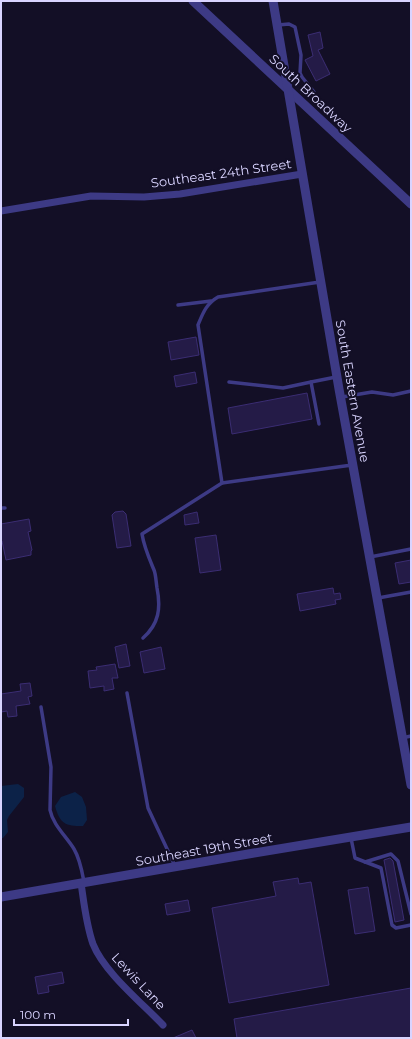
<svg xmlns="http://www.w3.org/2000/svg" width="412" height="1039" viewBox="0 0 412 1039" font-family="Montserrat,sans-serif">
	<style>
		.water { fill: #0c2248 }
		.building { fill: #241b47; stroke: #3b2d73 }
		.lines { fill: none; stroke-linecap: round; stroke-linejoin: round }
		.service { stroke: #3d3a85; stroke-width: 3.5 }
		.minor { stroke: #3d3a85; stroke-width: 7 }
		.tertiary { stroke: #3d3a85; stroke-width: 9 }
		.labels { text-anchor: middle; stroke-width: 4; stroke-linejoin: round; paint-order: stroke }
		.street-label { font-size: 13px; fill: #d9d4ff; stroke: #130f26 }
	</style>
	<rect width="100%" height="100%" fill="#130f26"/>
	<!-- water -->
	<g class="water">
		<polygon points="18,784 24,788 24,797 9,816 7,820 8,832 3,838 1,838 1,786"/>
		<path d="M75 792 82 797 86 807 87 820 83 826C65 826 60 824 55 806L61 797Z"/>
	</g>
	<!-- building -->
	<g class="building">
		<polygon points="320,32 323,48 318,50 330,74 316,81 305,60 313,56 308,35"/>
		<polygon points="196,337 199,355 171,360 168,342"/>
		<polygon points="195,372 197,383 176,387 174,376"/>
		<polygon points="307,393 312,419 232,434 228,408"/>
		<polygon points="123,511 126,514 131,546 117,548 112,515 115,512"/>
		<polygon points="197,512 199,523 185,525 184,515"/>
		<polygon points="29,519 31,531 28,532 32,550 31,551 31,555 6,560 2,541 1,542 1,524"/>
		<polygon points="216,535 221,570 200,573 195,538"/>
		<polygon points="411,560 411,582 399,584 395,563"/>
		<polygon points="333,588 334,594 340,593 341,599 335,600 336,604 300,611 297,594"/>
		<polygon points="126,644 130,666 119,668 115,647"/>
		<polygon points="161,647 165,669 144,673 140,652"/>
		<polygon points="115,664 118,678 112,678 114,689 104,691 104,686 90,688 88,671 97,670 96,667"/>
		<polygon points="30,683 32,696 28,697 30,704 16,706 17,716 8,717 7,711 1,712 1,694 21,691 20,684"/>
		<polygon points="390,858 393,861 404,920 395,922 384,860"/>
		<polygon points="298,878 299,884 311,882 329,985 229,1003 212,908 276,896 273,882"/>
		<polygon points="368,887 375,931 355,934 348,890"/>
		<polygon points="188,900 190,911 167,915 165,904"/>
		<polygon points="62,972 64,983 48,986 49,992 38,994 35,977"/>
		<polygon points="411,988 411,1038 237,1038 234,1019"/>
		<polygon points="192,1030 196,1038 173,1038"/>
	</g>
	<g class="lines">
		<!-- service -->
		<g class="service">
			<polyline points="278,25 289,24 295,27 301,55 300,73 302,77 314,92"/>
			<polyline points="178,305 211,301"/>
			<polyline points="229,382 283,388 311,382"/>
			<polyline points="342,397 372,392 393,395 411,391"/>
			<polyline points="319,424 311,382 336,377"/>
			<path d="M222 483 198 325C203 313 206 304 218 297L320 282"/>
			<polyline points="1,508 5,508"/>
			<polyline points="370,557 411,549"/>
			<polyline points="378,598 411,592"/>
			<path d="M143 638C159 624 161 608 157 588 156 582 156 575 154 570 149 558 144 547 142 534L222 483 352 465"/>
			<polyline points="127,693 148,808 175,866"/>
			<path d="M41 707 51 767 50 810C53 825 66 836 74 849 80 859 82 871 84 882"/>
			<polyline points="402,738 411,736"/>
			<polyline points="351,838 355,858 381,868 392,925 396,928 411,925"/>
			<polyline points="365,862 391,854 398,861 411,914"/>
		</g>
		<!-- minor -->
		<g class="minor">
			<polyline points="1,211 91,196 144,197 180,194 302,174"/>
			<path d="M81 883C84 903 86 924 93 944 104 972 142 1003 163 1025"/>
		</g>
		<!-- tertiary -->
		<g class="tertiary">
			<polyline points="193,1 411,204"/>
			<polyline points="273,1 339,389 411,785"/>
			<polyline points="1,897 254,853 411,827"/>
		</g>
	</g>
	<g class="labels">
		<!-- street labels -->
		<g class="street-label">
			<text transform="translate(311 93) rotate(43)" y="5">South Broadway</text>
			<text transform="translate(221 173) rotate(-8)" y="5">Southeast 24th Street</text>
			<text transform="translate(353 391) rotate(80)" y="5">South Eastern Avenue</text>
			<text transform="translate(204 849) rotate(-10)" y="5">Southeast 19th Street</text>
			<text transform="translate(139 981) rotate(47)" y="5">Lewis Lane</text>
		</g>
	</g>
	<!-- border -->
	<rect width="412" height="1039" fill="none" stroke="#d9d4ff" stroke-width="4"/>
	<!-- scale -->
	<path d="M14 1019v6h114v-6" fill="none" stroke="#d9d4ff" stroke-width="2"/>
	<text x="20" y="1019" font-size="12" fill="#d9d4ff" stroke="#130f26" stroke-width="3" paint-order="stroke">100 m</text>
</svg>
